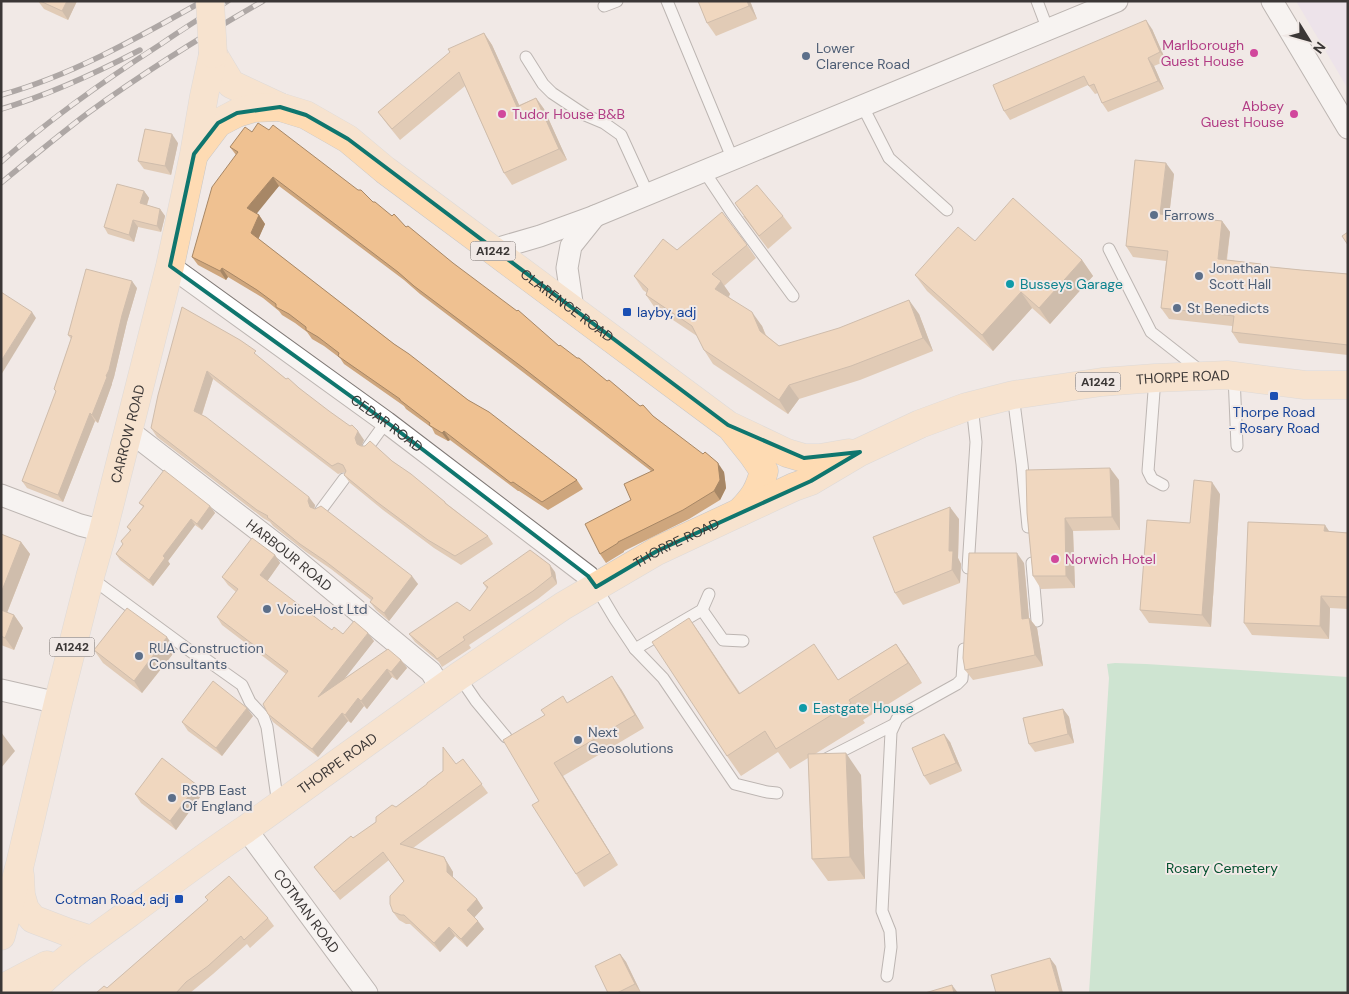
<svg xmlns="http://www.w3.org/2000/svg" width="1349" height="994" viewBox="0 0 1349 994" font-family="'DM Sans',sans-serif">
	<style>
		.industrial { fill: #e9dbef }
		.green { fill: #a4ddb8 }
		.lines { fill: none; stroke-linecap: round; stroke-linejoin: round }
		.lane-casing { stroke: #7e7774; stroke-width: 13 }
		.street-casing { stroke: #7e7774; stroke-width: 23 }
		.primary-casing { stroke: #c8c7c7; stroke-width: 29 }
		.lane { stroke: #fff; stroke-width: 11 }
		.street { stroke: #fff; stroke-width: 21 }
		.primary { stroke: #fedbb3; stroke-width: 28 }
		.rail-casing { stroke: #5d5857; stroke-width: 5.5 }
		.rail { stroke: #f1e9e6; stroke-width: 4; stroke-dasharray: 11; stroke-linecap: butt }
		.primary-bridge-casing { stroke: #c8c7c7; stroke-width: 29; stroke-linecap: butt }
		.primary-bridge { stroke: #fedbb3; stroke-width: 28 }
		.wall { fill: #cea67d }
		.shaded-wall { fill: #a78766 }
		.building { fill: #efc191; stroke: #a78766 }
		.marked { fill: none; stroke: #0f766e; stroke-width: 4; stroke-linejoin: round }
		.hotel-dot { fill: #d1479c; stroke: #f1e9e6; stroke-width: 2 }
		.service-dot { fill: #5c6f8a; stroke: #f1e9e6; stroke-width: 2 }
		.culture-dot { fill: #0f9aa8; stroke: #f1e9e6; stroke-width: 2 }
		.transit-dot { fill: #1a4fb4; stroke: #f1e9e6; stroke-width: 2 }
		.labels { text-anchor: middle; stroke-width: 4; stroke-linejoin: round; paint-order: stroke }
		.shield { fill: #f1e9e6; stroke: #726c6b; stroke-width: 1 }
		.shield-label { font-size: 12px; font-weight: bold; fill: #3b3736 }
		.hotel-label { font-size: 14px; fill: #b23c85; stroke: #f1e9e6; text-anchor: end }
		.service-label { font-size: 14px; fill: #4e5e75; stroke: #f1e9e6; text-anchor: start }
		.culture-label { font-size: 14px; fill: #0d838f; stroke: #f1e9e6; text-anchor: start }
		.street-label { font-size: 14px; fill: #3b3736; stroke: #f1e9e6 }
		.transit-label { font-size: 14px; fill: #164399; stroke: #f1e9e6; text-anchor: start }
		.park-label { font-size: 14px; fill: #014e2c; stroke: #f1e9e6 }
	</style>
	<rect width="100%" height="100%" fill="#f1e9e6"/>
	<!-- industrial -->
	<polygon class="industrial" points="1296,1 1348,1 1348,89"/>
	<!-- green -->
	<polygon class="green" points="1115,663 1146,664 1348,677 1348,993 1089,993 1109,678 1107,664"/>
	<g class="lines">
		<!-- lane casing -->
		<g class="lane-casing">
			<g id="lane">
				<polyline points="667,1 733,160"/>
				<polyline points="1037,1 1048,30"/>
				<polyline points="604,6 617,1"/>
				<polyline points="526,57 543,84 552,93 585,115 604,123 621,135 648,194"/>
				<polyline points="863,107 889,158 947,210"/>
				<polyline points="704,171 732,213 793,296"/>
				<polyline points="1109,249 1151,332 1202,372"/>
				<polyline points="1234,376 1237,446"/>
				<polyline points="1155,378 1148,471 1152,479 1163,485"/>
				<polyline points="1013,395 1022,464 1028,527"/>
				<polyline points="368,447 386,422"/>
				<polyline points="321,510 344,479"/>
				<polyline points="1032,563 1037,621"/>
				<polyline points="968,568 976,442 972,405"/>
				<polyline points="91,578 197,656 204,658 242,685 250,702 263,716 267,727 278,805"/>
				<polyline points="596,587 615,619 635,649 663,678 735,784 767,792 777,793"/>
				<polyline points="702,610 723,640 743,641"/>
				<polyline points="635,649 702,610 709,594"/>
				<polyline points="459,676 476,701 506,737"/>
				<polyline points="826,759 893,725"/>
				<polyline points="887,976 891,947 890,931 882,911 891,732 897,719 903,714 957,684 962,679 964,649"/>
			</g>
		</g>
		<!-- street casing -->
		<g class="street-casing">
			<g id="street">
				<polyline points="1272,1 1348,128"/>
				<polyline points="492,250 540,236 595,216 1117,1"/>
				<path id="s1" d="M170 266 386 422 588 576 596 587"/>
				<polyline points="573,309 567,268 571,246 595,216"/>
				<path id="s2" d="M128 430 289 554 431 672 441 689"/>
				<polyline points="1,495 80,525 103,531"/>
				<polyline points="1,690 58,703"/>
				<path id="s3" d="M246 829 367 993"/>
			</g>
		</g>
		<!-- primary casing -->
		<g class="primary-casing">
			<g id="primary">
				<path id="s4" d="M213 54 231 84 280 107 306 115 348 139 385 170 728 425 787 453 804 458H820L849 453"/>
				<polyline points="196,152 218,123 237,113 254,108 280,107"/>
				<path d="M733 430 753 455 764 471C759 490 754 498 740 512"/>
				<polyline points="20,875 21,895 25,909 33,919 67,932 92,940"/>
				<path id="s5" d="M1 936 20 864 58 703 90 577 103 531 170 266 194 154 204 96 213 54"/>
				<polyline points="1,989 47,965"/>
				<path id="s6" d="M30 993C59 962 95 938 128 914 167 885 205 856 246 829L459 676 563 606 657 551 794 487 811 481 860 452 920 424 966 407 1013 395 1102 382 1155 378 1227 375 1305 385H1348"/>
			</g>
		</g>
		<!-- lane -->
		<use href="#lane" class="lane"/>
		<!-- street -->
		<use href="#street" class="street"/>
		<!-- primary -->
		<use href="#primary" class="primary"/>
		<!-- rail casing -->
		<g class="rail-casing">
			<g id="rail">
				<path d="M1 95C73 75 139 37 203 1"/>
				<path d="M1 109C49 95 96 73 140 50"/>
				<path d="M1 162C51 118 105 80 161 44 183 29 205 15 228 1"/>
				<path d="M1 183C30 159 59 135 88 113 143 73 204 35 263 1"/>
			</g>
		</g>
		<!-- rail -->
		<use href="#rail" class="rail"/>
		<!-- primary-bridge casing -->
		<g class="primary-bridge-casing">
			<polyline id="primary-bridge" points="210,1 213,54"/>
		</g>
		<!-- primary-bridge -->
		<use href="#primary-bridge" class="primary-bridge"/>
	</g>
	<!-- wall -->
	<g class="wall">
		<polygon points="38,1 77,1 68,20 44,9"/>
		<polygon points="698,1 750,1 757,19 716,36 707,23"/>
		<polygon points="1152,29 1166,61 1154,66 1164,89 1108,112 1102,103 1098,93 1095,94 1088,85 1010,120 1004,111"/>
		<polygon points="484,33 492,45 519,105 536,98 544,109 567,160 512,185 504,173 465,86 400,140 387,124 378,112"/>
		<polygon points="252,132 373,202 406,227 559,346 653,416 724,472 726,488 720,500 689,519 624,551 624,552 606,563 600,554 631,500 651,471 528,376 420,294 404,280 279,186 256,213 259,215 265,224 258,239 394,344 468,400 577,480 583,489 548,510 519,491 518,491 450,440 448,441 435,434 432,428 406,409 404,406 344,364 340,358 324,346 312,339 307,332 295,323 282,315 279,311 263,298 228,277 226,280 198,265 192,257 236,155 230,147"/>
		<polygon points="178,143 171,175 144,169 138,161"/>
		<polygon points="1174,174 1169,215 1222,221 1230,232 1227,260 1261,264 1262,266 1301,270 1348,274 1348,355 1239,343 1232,332 1232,326 1169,319 1161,308 1166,261 1133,257 1126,246"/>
		<polygon points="144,191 149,198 147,205 160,209 165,216 161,232 138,227 134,242 108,234 104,227"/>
		<polygon points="743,216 783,216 792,228 768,249"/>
		<polygon points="975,241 1082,260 1093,276 1050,324 1032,308 993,351 927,291 915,275"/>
		<polygon points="747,245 756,258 724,286 730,294 729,297 762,326 766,335 779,346 919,314 933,351 860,380 799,399 788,414 713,364 704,350 697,336 655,308 646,295 647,293 643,290 634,276 677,250"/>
		<polygon points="137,288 127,322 114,377 112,383 112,384 98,423 95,421 63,502 27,488 22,481 56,392 54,389 71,339 68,335"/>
		<polygon points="182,307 261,359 364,440 361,446 392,461 488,536 493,544 461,565 434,548 383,510 350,483 344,475 345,472 338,474 213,379 202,415 315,505 314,509 418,584 389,621 376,610 370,602 371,600 331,569 306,552 273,526 270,522 263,518 157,437 151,428"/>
		<polygon points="1119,480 1120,530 1073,531 1075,588 1041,589 1033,576 1027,513"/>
		<polygon points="1220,494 1211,627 1149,623 1140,610 1190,523"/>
		<polygon points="139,503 210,506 215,513 202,530 195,525 168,561 170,564 153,586 120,560 116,554 123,544 130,531 127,527 143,507"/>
		<polygon points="959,519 958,558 961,564 960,583 903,605 895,593"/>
		<polygon points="1329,532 1348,533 1348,609 1330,608 1329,639 1252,635 1244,623"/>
		<polygon points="1,534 21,542 30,554 7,613 14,615 23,628 14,650 1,645"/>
		<polygon points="275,555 280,563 267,581 332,630 343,634 374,641 344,679 401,660 407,668 397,680 392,677 367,709 364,706 351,723 348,721 318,757 273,722 268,714 286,674 222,625 217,617 236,592 228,585 222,577"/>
		<polygon points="1024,563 1029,618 1037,628 1043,666 973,680 965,670"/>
		<polygon points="555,572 557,584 538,599 469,645 471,648 442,667 439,662 415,642 409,634 470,611 487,589 483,583"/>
		<polygon points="689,618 740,693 828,664 838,680 896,644 910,664 922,683 863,720 865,723 815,754 861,775 865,879 828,881 812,859 808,758 790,769 778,752 741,776 727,756"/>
		<polygon points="94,650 176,650 142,693 103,663"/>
		<polygon points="621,689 644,728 563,776 618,865 584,887 576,874 539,801 568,703"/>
		<polygon points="1063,709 1069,717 1074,743 1035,752 1029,744"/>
		<polygon points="253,716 222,756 188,731 182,722"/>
		<polygon points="950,742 962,771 930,785 924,776"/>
		<polygon points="463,759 488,793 413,848 444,857 453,872 453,877 477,899 483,908 474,917 484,929 467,947 455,936 440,952 410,924 406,924 399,920 393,912 404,882 389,860 340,900 314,867"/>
		<polygon points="203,793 176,830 141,803 135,794"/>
		<polygon points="205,897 268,918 274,926 250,948 247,944 213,974 190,993 96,993 107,988 208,901"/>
		<polygon points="620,954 626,962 641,993 608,993"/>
	</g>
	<!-- shaded-wall -->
	<g class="shaded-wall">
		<polygon points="67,1 77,1 68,20 62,11"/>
		<polygon points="747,1 750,1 757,19 749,6"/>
		<polygon points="1146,20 1152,29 1166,61 1160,52"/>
		<polygon points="484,33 492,45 525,118 517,107"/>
		<polygon points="1148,58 1154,66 1164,89 1158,81"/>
		<polygon points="536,98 544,109 567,160 559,149"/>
		<polygon points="172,134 178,143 171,175 165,166"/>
		<polygon points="1166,163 1174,174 1168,225 1160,214"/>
		<polygon points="273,177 279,186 254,217 247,208"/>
		<polygon points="144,191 149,198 145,210 140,203"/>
		<polygon points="160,209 165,216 161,232 157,226"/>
		<polygon points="259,215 265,224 257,242 251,233"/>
		<polygon points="133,220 138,227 134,242 129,235"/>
		<polygon points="1222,221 1230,232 1225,270 1218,259"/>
		<polygon points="1082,260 1093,276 1050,324 1039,308"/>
		<polygon points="222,268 228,277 226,280 220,271"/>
		<polygon points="132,281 137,288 127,322 114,377 112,383 112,384 98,423 92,415"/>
		<polygon points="721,281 730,294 725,302 715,289"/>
		<polygon points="1021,292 1032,308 993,351 982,335"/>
		<polygon points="909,300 919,314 933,351 923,338"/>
		<polygon points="32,312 36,318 1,375 1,361"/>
		<polygon points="752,312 762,326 769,345 760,331"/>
		<polygon points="207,371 213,379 200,420 194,411"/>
		<polygon points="789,385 799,399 788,414 779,400"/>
		<polygon points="90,413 95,421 63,502 58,495"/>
		<polygon points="358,431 364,440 361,447 357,444 355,438"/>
		<polygon points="444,431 450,440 448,441 442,433"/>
		<polygon points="718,463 724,472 726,488 720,500 714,491"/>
		<polygon points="1110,468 1119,480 1120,530 1112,517"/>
		<polygon points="1212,482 1220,494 1211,627 1202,615"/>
		<polygon points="309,497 315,505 314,510 310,507 308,501"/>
		<polygon points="210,506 215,513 202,530 197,524"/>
		<polygon points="950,507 959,519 958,558 961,564 960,583 952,570 949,551"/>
		<polygon points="1065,518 1073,531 1075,588 1066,576"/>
		<polygon points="191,519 195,525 168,561 170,564 153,586 149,580 163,556"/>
		<polygon points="1325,525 1333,537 1324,531"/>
		<polygon points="21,542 30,554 4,620 1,616 1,593"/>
		<polygon points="1017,553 1024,563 1030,630 1022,619"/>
		<polygon points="275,555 280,563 266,583 260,575"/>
		<polygon points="550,565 555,572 557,584 552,576"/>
		<polygon points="412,576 418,584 389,621 384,613"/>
		<polygon points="1321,596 1330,608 1329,639 1320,626"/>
		<polygon points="14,615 23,628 14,650 5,638"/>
		<polygon points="689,618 703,638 753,714 739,694"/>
		<polygon points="1029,618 1037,628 1043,666 1035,655"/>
		<polygon points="368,633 374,641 324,705 318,697"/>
		<polygon points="167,637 176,650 142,693 134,681"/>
		<polygon points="896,644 910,664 922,683 908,663"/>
		<polygon points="401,660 407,668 397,680 391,672"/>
		<polygon points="387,669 392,677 367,709 361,701"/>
		<polygon points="612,676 621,689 644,728 635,715"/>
		<polygon points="358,698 364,706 351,723 345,715"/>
		<polygon points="247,708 253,716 222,756 216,748"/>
		<polygon points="1063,709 1069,717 1074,743 1068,734"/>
		<polygon points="342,713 348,721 318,757 312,749"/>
		<polygon points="1,732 15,751 1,768"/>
		<polygon points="944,734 950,742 962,771 956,763"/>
		<polygon points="846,753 861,775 865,879 850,857"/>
		<polygon points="554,763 563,776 618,865 610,853"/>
		<polygon points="197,785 203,793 176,830 170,821"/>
		<polygon points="444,857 453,872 453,880 447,872"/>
		<polygon points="477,899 483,908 473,919 467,910"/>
		<polygon points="478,921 484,929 467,947 461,939"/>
		<polygon points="449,927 455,936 440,952 434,943"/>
		<polygon points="620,954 626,962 641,993 635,984"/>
		<polygon points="1050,958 1056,966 1063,993 1060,993"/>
		<polygon points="952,985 958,993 954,993"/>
	</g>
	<!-- building -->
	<g class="building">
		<polygon points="40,1 67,1 62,11"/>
		<polygon points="698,1 747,1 749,6 707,23"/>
		<polygon points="1146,20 1160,52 1148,58 1158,81 1102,103 1094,84 1089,86 1084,76 1004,111 993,85"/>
		<polygon points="484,33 517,107 536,98 559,149 504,173 459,72 392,129 378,112 450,52 448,49"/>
		<polygon points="258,123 269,130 273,125 358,190 361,190 373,202 375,202 392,216 394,214 406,227 408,226 453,263 517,311 518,310 559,346 560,345 577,358 579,358 607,381 609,380 640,406 643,405 653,416 703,454 705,452 718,463 720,480 714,491 683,510 618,542 618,543 600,554 585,524 631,500 624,484 654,470 522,367 414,286 398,272 273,177 247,208 259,215 251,233 394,344 409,354 468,400 489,412 577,480 542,502 513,482 511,483 444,431 442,433 429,425 430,423 400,400 400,399 338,356 339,353 318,337 306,330 306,327 289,314 276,307 276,304 257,290 222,268 220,271 192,257 212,187 238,152 230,147 245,127 252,132"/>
		<polygon points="145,129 172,134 165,166 138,161"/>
		<polygon points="1135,160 1166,163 1160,214 1222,221 1218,259 1261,264 1261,266 1301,270 1348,274 1348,345 1232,332 1234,316 1161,308 1168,251 1126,246"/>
		<polygon points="117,184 144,191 140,203 160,209 157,226 133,220 129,235 104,227"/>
		<polygon points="757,185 783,216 759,236 735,203"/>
		<polygon points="1013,198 1082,260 1039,308 1021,292 982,335 915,275 958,227 975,241"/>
		<polygon points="722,212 747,245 712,274 721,281 715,289 752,312 760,331 779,346 839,328 909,300 923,338 851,366 789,385 779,400 704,350 692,326 646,295 648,289 634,276 663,239 677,250"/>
		<polygon points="1348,232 1348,245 1342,236"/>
		<polygon points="86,269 132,281 122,315 109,370 106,376 107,377 92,415 90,413 58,495 22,481 56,391 54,389 72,336 68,335"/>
		<polygon points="1,292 32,312 1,361"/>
		<polygon points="182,307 240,340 256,351 254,353 286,379 288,378 299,388 329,411 350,426 352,425 358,431 355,438 357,444 361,446 365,446 370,441 392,461 411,474 445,502 445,503 488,536 455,556 428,540 377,502 344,475 346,471 343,465 338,463 332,466 207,371 194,411 206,417 309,497 308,501 310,507 315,509 321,506 412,576 384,613 370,602 373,598 325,561 300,544 267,517 268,516 257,510 151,428 158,395"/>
		<polygon points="1110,468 1112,517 1065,518 1066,576 1033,576 1027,513 1026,470"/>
		<polygon points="164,470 210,506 197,524 191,519 163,556 165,558 149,580 116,554 123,544 121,541 131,530 127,527 144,506 139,503"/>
		<polygon points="1194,480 1212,482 1202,615 1140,610 1147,520 1190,523"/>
		<polygon points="950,507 949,551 953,551 952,570 895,593 873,537"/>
		<polygon points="1248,522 1325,525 1324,531 1348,533 1348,597 1321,596 1320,626 1244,623"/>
		<polygon points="1,534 21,542 1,593"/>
		<polygon points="252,538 275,555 260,575 332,630 334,627 343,634 354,621 368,633 318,697 388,649 401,660 391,672 387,669 361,701 358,698 345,715 342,713 312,749 268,714 263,704 288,671 217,617 238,589 222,577"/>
		<polygon points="530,550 550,565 552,576 533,591 463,637 465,640 437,659 434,655 409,634 457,602 470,611 488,587 483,583"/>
		<polygon points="969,553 1017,553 1022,619 1029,618 1035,655 965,670 963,658"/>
		<polygon points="127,608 167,637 134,681 94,650"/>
		<polygon points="1,610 14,615 5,638 1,636"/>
		<polygon points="689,618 739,694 814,644 838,680 896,644 908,663 849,700 851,703 776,749 765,731 727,756 652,642"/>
		<polygon points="612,676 635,715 554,763 610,853 576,874 532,805 539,801 503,740 545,715 541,710 563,696 567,703"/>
		<polygon points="213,681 247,708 216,748 182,722"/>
		<polygon points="1063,709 1068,734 1029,744 1023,718"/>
		<polygon points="944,734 956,763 924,776 912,748"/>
		<polygon points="443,747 456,764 463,759 482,784 400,844 444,857 447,864 447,872 477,899 467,910 478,921 461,939 449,927 434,943 404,915 401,915 393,912 390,904 390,896 404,881 383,852 334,892 314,867 351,836 353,838 376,822 376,817 392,805 396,807 427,784 427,783 443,771"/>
		<polygon points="846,753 850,857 812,859 808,754"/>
		<polygon points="162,758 197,785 170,821 135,794"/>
		<polygon points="229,876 268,918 244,940 241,936 208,966 186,982 176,993 96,993 104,986 107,988 208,900 205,897"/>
		<polygon points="620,954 635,984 617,993 608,993 595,966"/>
		<polygon points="1050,958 1060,993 996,993 991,975"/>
		<polygon points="952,985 954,993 925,993"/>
	</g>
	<!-- marked area -->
	<path d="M0 0H1349V994H0ZM280 107 306 115 348 139 728 425 804 458 860 452 811 481 657 551 596 587 588 576 392 426 170 266 194 154 218 123 237 113Z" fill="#f1e9e6" fill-opacity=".55" fill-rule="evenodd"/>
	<path class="marked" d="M280 107 306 115 348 139 728 425 804 458 860 452 811 481 657 551 596 587 588 576 392 426 170 266 194 154 218 123 237 113Z"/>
	<!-- markers -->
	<g class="hotel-dot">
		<circle cx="1254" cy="53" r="5"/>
		<circle cx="502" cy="114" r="5"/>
		<circle cx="1294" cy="114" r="5"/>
		<circle cx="1055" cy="559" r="5"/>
	</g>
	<g class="service-dot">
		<circle cx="806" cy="56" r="5"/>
		<circle cx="1154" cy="215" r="5"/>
		<circle cx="1199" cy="276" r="5"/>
		<circle cx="1177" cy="308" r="5"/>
		<circle cx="267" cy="609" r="5"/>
		<circle cx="139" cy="656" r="5"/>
		<circle cx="578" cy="740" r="5"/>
		<circle cx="172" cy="798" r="5"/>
	</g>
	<g class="culture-dot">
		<circle cx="1010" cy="284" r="5"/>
		<circle cx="803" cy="708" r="5"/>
	</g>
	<g class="transit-dot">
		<rect x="622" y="307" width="10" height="10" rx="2.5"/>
		<rect x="1269" y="391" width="10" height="10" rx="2.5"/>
		<rect x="174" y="894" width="10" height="10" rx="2.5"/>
	</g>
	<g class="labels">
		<!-- shield labels -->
		<g class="shield">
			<rect x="470.5" y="241.5" width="45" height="19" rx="4"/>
			<rect x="1075.5" y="372.5" width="45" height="19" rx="4"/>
			<rect x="49.5" y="637.5" width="45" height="19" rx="4"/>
		</g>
		<g class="shield-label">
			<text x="493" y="255">A1242</text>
			<text x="1098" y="386">A1242</text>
			<text x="72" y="651">A1242</text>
		</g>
		<!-- hotel labels -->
		<g class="hotel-label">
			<text x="1244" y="50">Marlborough<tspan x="1244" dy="16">Guest House</tspan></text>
			<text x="1284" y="111">Abbey<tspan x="1284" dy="16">Guest House</tspan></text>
			<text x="512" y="119" text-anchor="start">Tudor House B&amp;B</text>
			<text x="1065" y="564" text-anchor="start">Norwich Hotel</text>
		</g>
		<!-- service labels -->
		<g class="service-label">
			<text x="816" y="53">Lower<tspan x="816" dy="16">Clarence Road</tspan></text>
			<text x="1164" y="220">Farrows</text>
			<text x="1209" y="273">Jonathan<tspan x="1209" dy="16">Scott Hall</tspan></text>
			<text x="1187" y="313">St Benedicts</text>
			<text x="277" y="614">VoiceHost Ltd</text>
			<text x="149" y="653">RUA Construction<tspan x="149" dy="16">Consultants</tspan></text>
			<text x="588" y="737">Next<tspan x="588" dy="16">Geosolutions</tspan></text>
			<text x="182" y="795">RSPB East<tspan x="182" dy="16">Of England</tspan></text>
		</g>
		<!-- culture labels -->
		<g class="culture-label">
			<text x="1020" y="289">Busseys Garage</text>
			<text x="813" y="713">Eastgate House</text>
		</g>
		<!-- street labels -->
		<g class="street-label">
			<text dy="5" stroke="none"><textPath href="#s4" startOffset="440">CLARENCE ROAD</textPath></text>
			<text dy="5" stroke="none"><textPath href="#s6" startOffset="1329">THORPE ROAD</textPath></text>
			<text dy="5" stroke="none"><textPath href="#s1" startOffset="268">CEDAR ROAD</textPath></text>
			<text dy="5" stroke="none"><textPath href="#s5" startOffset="518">CARROW ROAD</textPath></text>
			<text dy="5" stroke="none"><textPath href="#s6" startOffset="789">THORPE ROAD</textPath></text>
			<text dy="5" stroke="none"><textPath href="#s2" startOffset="204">HARBOUR ROAD</textPath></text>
			<text dy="5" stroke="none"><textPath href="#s6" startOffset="384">THORPE ROAD</textPath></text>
			<text dy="5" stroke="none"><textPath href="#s3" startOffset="102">COTMAN ROAD</textPath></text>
		</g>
		<!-- transit labels -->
		<g class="transit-label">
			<text x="637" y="317">layby, adj</text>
			<text x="1274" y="417" text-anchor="middle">Thorpe Road<tspan x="1274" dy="16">- Rosary Road</tspan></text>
			<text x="169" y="904" text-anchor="end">Cotman Road, adj</text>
		</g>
		<!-- park labels -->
		<g class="park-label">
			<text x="1222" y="873">Rosary Cemetery</text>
		</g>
	</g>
	<!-- border -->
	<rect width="1349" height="994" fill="none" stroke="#3b3736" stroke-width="5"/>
	<!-- north arrow -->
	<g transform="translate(1309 40) rotate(127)" stroke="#f1e9e6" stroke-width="4" paint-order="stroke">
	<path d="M0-4L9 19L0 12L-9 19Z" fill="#3b3736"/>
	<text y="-8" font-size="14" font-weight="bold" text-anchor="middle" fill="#3b3736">N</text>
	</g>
</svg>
